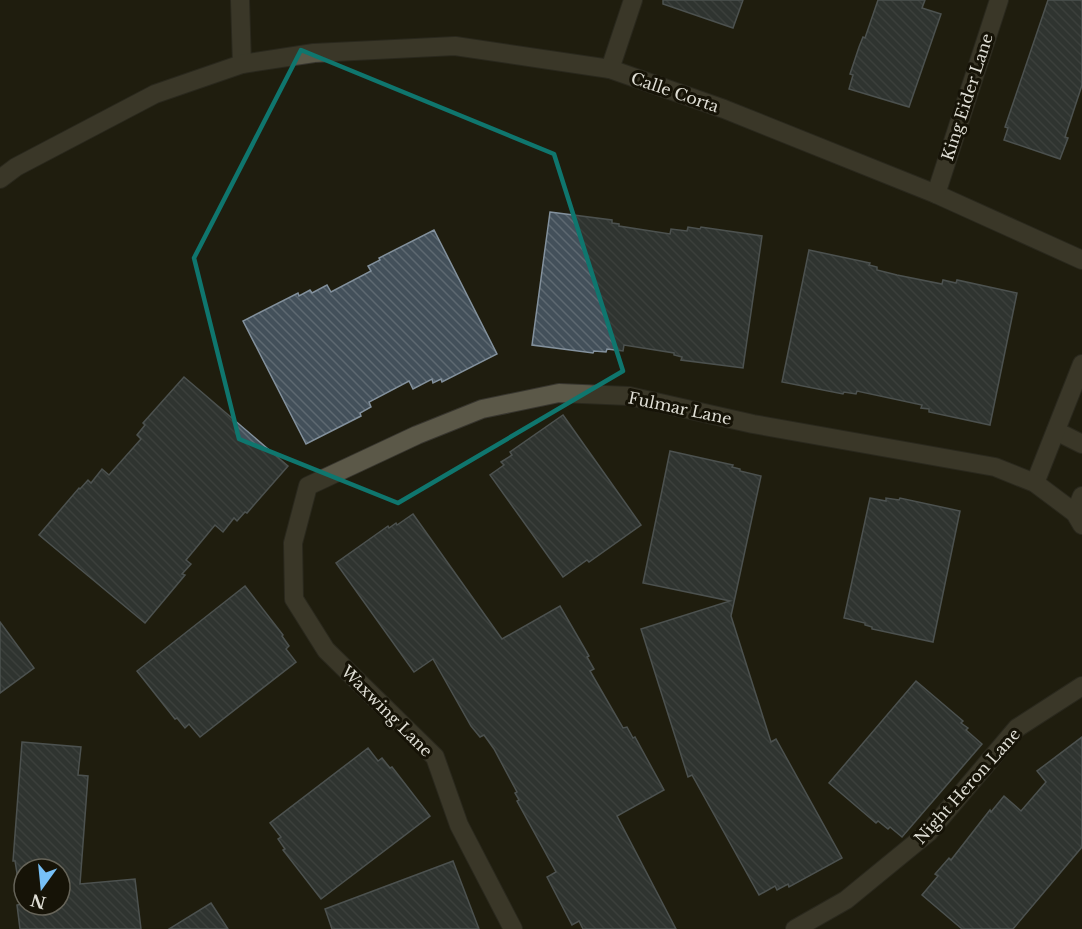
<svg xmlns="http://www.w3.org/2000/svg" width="1082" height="929" viewBox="0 0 1082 929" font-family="'Libre Baskerville',serif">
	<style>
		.building { fill: url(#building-back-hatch); stroke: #83919d; stroke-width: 1.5; fill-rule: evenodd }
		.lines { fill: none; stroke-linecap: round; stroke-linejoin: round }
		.minor-casing { stroke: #38362f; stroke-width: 20 }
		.minor { stroke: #5b5848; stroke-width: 18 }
		.marked { fill: none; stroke: #0f766e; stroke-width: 4.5; stroke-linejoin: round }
		.labels { text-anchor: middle; stroke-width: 6; stroke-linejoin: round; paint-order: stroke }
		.street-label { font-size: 16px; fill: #deddd4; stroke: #161307 }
	</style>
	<defs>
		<pattern id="building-back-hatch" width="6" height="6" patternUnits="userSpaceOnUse" patternTransform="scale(1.5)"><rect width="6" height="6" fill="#43505a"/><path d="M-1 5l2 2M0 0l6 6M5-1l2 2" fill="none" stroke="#5e6971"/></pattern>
	</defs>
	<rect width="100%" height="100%" fill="#1f1d0f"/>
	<!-- building -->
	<g class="building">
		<polygon points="663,0 743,0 733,28 663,4"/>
		<polygon points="878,0 925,0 922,8 941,14 909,107 849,89 853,75 850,74 859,47 863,37 865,38"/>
		<polygon points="1048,0 1082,0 1082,85 1065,137 1068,138 1060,159 1004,140 1008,128 1005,127"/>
		<polygon points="550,212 612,220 612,223 619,224 619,226 670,234 671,229 687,231 688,227 700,229 701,227 762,236 743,368 681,360 682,357 674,355 674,353 624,345 623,351 607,349 606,352 594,351 593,353 532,345"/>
		<polygon points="434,230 497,354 442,382 441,379 433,383 432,379 413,389 409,381 369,402 371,407 360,413 361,416 306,444 243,321 298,293 299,296 310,290 312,293 327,285 331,292 371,271 368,266 380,260 379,258"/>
		<polygon points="809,250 870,263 869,265 877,267 877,270 897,275 942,284 943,280 956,283 957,280 1017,293 990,425 929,412 929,409 921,408 922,405 857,391 856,394 844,392 843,394 782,382"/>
		<polygon points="184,377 288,466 247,513 245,512 237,521 234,518 223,532 215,525 186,560 191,564 182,574 185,575 145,623 39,535 79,488 80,489 88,480 91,483 102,469 109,475 141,439 137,435 145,425 143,423"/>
		<polygon points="563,415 641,525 589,562 587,560 563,577 490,475 504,465 501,462 512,455 510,452"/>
		<polygon points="670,451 733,465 732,467 740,469 740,471 761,476 731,616 771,742 776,739 842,858 789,887 788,884 777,890 775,886 759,895 692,775 688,777 641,629 730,601 643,583"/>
		<polygon points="870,498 886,501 886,498 899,500 900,498 960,511 933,642 872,629 872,627 865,625 865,623 844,618"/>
		<polygon points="413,514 502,639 560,606 589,656 587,657 594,669 590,671 623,728 627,727 633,738 635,737 664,790 617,816 676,929 583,929 579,921 572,925 547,877 556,872 517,801 519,800 515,793 517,792 494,749 484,735 480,737 471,726 433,659 414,672 336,563 388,526 389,528 396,523 397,525"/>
		<polygon points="245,586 283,635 282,636 289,646 286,649 296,662 200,737 189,724 185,728 177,718 175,719 137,671"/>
		<polygon points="0,622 34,668 0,693"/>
		<polygon points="916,681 963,721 961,723 968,728 966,730 982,744 902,837 890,827 888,829 878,821 876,823 829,783"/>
		<polygon points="1082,737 1082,847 1013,929 962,929 922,895 938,876 935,874 949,858 951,860 990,810 991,812 1004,796 1021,811 1046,782 1037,771"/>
		<path d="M22 742 81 747 78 775 88 776 80 884 135 879 141 929H20L17 905 22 904 15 861H13ZM24 869H60V905H24Z"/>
		<polygon points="368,748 378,761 382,758 390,768 392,767 430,816 321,899 283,850 285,849 278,839 281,837 270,823"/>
		<polygon points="453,861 479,929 332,929 325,909"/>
		<polygon points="211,903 228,929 169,929"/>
	</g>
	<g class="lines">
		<!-- minor casing -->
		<g class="minor-casing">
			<g id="minor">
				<polyline points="240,0 242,64"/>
				<polyline points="610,69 633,0"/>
				<polyline points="0,179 16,167 155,94 242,64 314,53 455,46 610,69 724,109 936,194 1082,260"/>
				<polyline points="936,194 999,0"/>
				<polyline points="1056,431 1082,444"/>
				<polyline points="1035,483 1082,364"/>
				<polyline points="1075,513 1082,496"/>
				<polyline points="513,929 459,825 435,757 326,650 294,599 293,543 308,486 417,435 482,409 559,393 629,396 753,424 995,467 1035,483 1075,513 1082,525"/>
				<polyline points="795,929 846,900 929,832 1017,728 1082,686"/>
			</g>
		</g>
		<!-- minor -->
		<use href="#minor" class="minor"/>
	</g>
	<!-- marked area -->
	<path d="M0 0H1082V929H0ZM301 50 554 154 623 371 398 503 239 439 194 258Z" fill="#1f1d0f" fill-opacity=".55" fill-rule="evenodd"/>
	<path class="marked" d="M301 50 554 154 623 371 398 503 239 439 194 258Z"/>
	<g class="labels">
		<!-- street labels -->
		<g class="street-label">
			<text transform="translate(675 92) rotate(19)" y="6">Calle Corta</text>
			<text transform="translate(967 97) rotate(-72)" y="6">King Eider Lane</text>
			<text transform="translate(680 408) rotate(12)" y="6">Fulmar Lane</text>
			<text transform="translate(387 711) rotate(45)" y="6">Waxwing Lane</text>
			<text transform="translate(967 786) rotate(-48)" y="6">Night Heron Lane</text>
		</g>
	</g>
	<!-- north arrow -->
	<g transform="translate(42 887) rotate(195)"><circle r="28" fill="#161307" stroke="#666459" stroke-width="1.5"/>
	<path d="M0-4.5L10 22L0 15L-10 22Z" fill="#77c0f7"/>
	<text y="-9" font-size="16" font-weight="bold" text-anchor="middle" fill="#deddd4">N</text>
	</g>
</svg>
